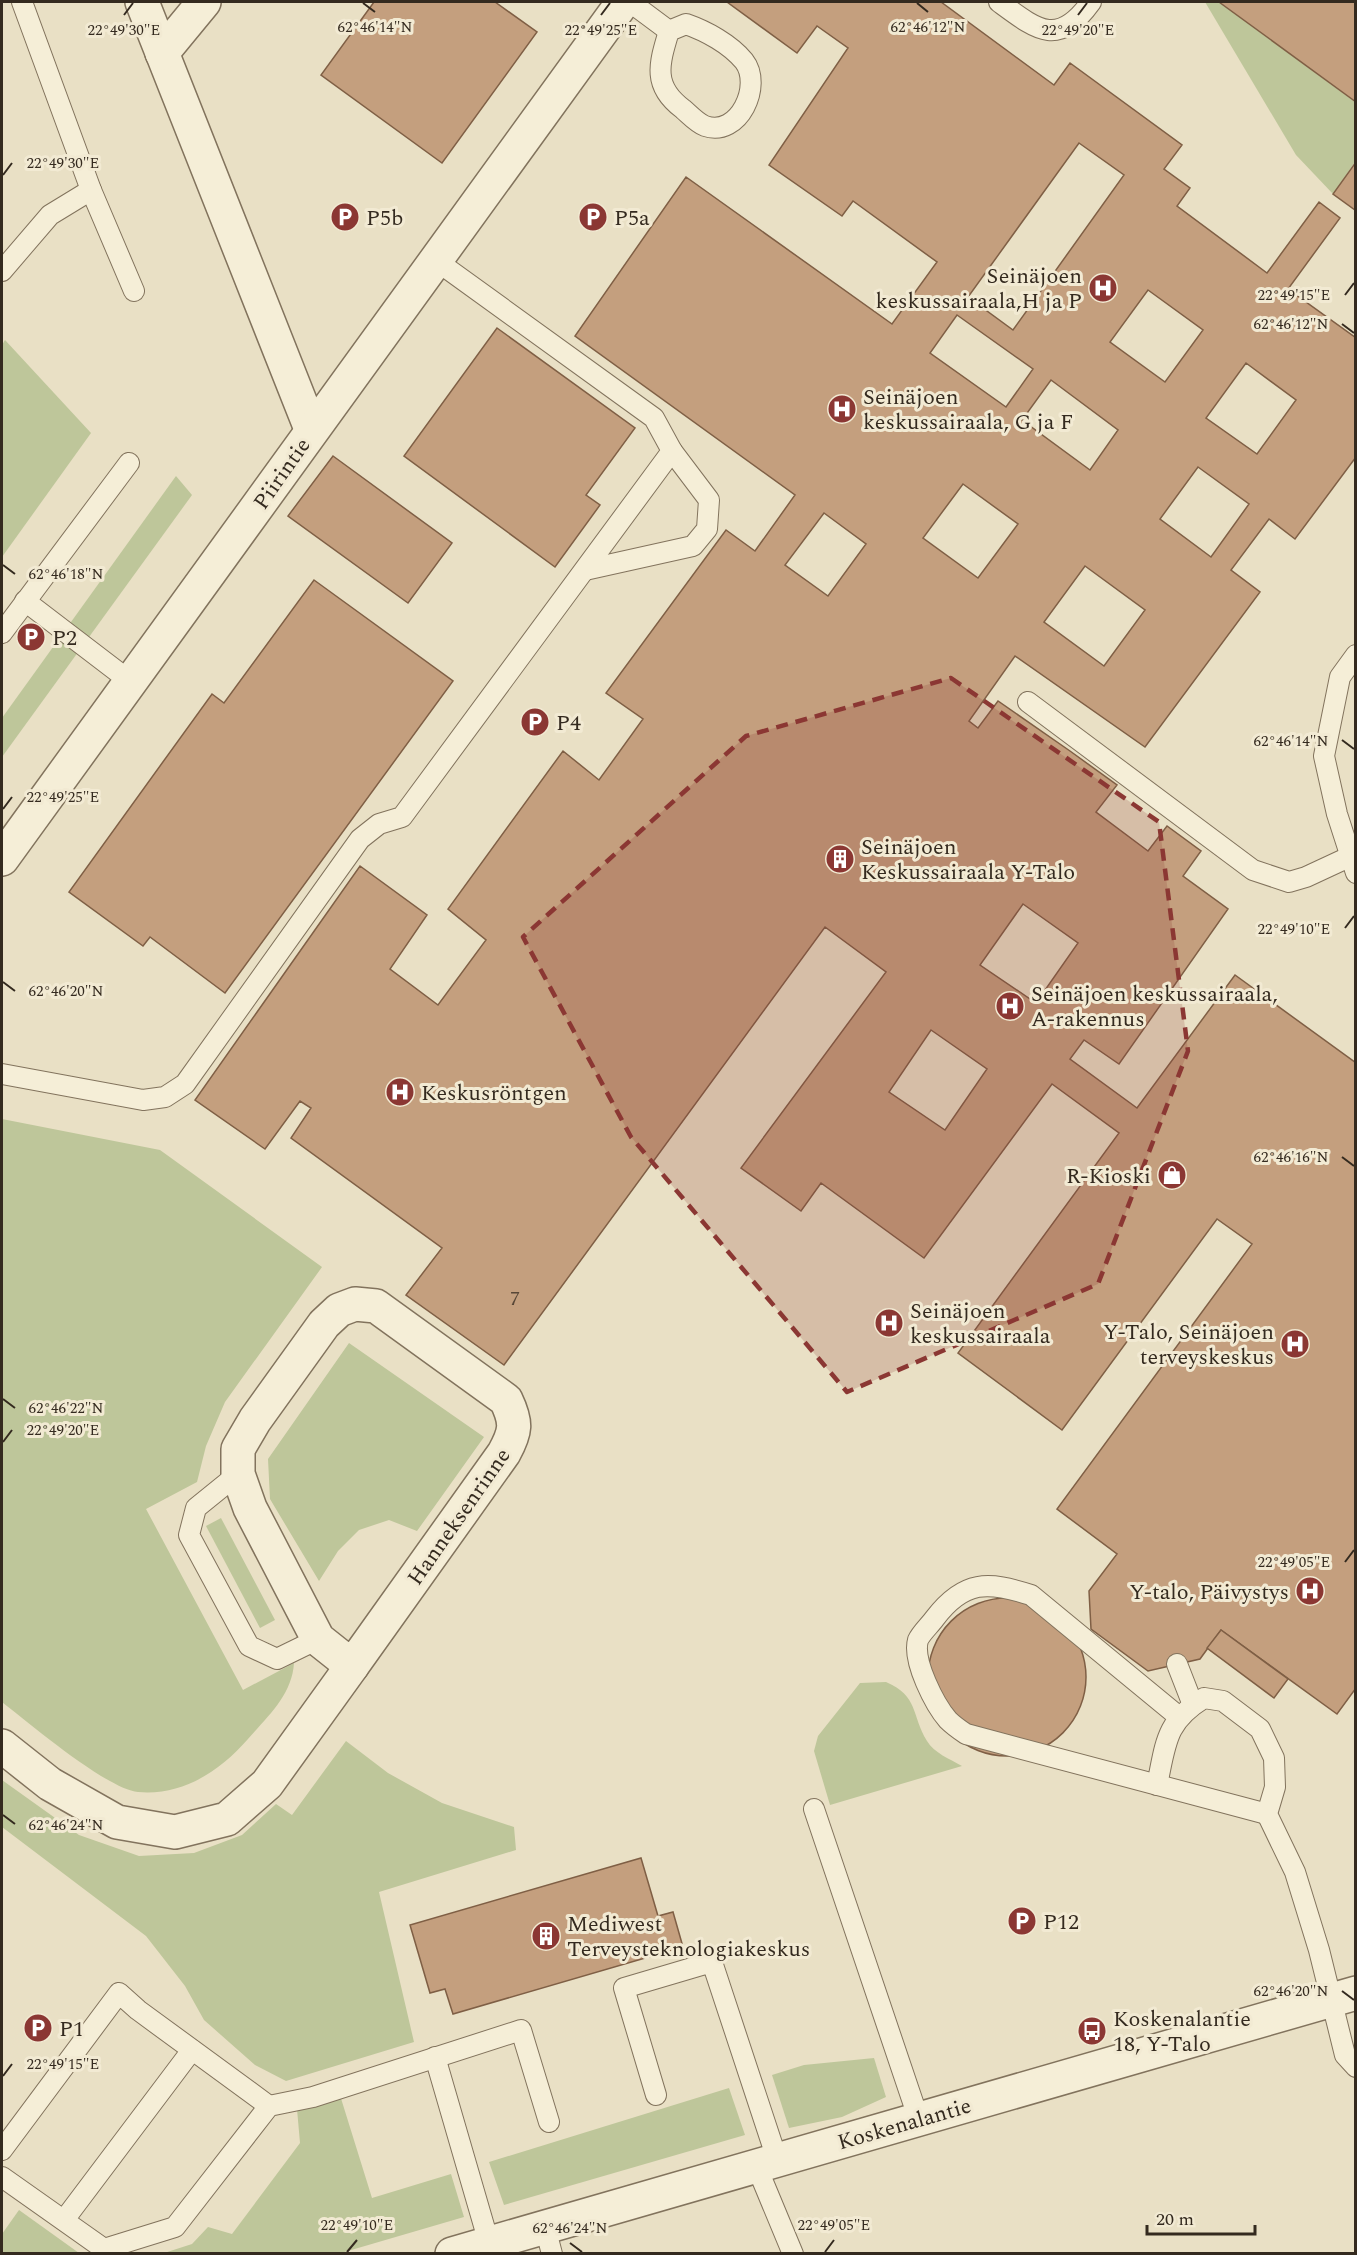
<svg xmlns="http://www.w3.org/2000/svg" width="1357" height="2255" viewBox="0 0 1357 2255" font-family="Spectral,serif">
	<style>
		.green { fill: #bec69a }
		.building { fill: #c49f7e; stroke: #7f5f45; stroke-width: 1.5; fill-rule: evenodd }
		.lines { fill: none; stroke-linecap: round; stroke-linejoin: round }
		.service-casing { stroke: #82735d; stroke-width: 22 }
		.minor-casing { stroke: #82735d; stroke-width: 36 }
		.tertiary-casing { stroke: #82735d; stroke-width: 36 }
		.service { stroke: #f5eed7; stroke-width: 20 }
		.minor { stroke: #f5eed7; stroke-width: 33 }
		.tertiary { stroke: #f5eed7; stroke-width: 33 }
		.marked { fill: #8b3733; fill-opacity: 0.2; stroke: #8b3733; stroke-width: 4.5; stroke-dasharray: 12 8; stroke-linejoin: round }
		.ticks { fill: none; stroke: #342a1f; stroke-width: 2 }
		.labels { text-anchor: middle; stroke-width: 6; stroke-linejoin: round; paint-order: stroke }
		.number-label { font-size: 20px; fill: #584737 }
		.poi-label { font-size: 22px; fill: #342a1f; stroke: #f2ead3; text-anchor: start }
		.street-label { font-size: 22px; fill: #342a1f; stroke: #f2ead3 }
		.ticks-label { font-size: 15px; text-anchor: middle; fill: #342a1f; stroke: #f2ead3; stroke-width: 6; stroke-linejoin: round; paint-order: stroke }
	</style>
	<rect width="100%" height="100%" fill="#e9e0c5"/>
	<!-- green -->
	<g class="green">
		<polygon points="1205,2 1219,2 1355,102 1355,162 1333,194 1296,155"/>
		<polygon points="5,340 91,433 2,557 2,345"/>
		<polygon points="176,476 192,495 2,757 2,718"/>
		<path d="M2 1119 160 1150 322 1267 225 1402 206 1446 197 1482 146 1509 243 1690 294 1663C292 1695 268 1716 248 1739 220 1771 183 1796 138 1792 107 1789 30 1724 2 1702Z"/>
		<polygon points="349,1343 484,1437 417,1531 389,1520 359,1530 338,1551 319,1581 270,1499 268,1459"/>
		<polygon points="221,1518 275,1620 260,1628 206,1526"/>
		<path d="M886 1682C919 1696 911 1715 927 1741 934 1753 950 1759 962 1766L830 1805 814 1751 818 1736 860 1683Z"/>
		<polygon points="346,1741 388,1773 442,1803 514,1827 516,1850 379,1892 414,2042 286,2081 255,2065 204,2020 185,1986 146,1936 2,1827 2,1780 79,1835 139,1856 194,1853 242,1835 276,1804 292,1815"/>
		<polygon points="874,2058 886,2097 842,2117 789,2128 772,2075 804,2065"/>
		<polygon points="729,2088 745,2135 504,2205 489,2162"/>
		<polygon points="339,2092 372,2198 451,2174 464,2217 341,2253 161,2254 192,2244 208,2227 232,2234 300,2143 297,2109"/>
		<polygon points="19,2210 79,2253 2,2253 2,2234"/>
	</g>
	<!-- building -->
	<g class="building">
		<polygon points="374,2 495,2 537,32 442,163 321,75"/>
		<path d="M727 2H941L1054 85 1070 63 1182 145 1164 169 1190 188 1177 206 1267 273 1319 202 1340 218 1288 289 1356 338V457L1295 539 1269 519 1231 570 1260 592 1145 747 1015 656 969 721 978 728 998 701 1070 751 1117 785 1096 812 1148 851 1167 826 1201 851 1183 876 1228 909 1119 1064 1084 1040 1070 1059 1137 1108 1235 975 1356 1063V1688L1337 1714 1221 1630 1200 1659 1148 1671 1091 1629 1089 1591 1117 1554 1057 1509 1252 1244 1217 1219 1062 1430 958 1353 1119 1133 1052 1084 924 1258 821 1183 801 1211 741 1168 886 972 825 927 504 1365 406 1295 442 1248 291 1138 311 1108 300 1101 265 1149 195 1100 360 866 427 915 390 969 438 1005 486 940 448 909 563 751 599 780 643 719 606 693 726 530 755 551 795 495 575 336 686 177 892 324 937 262 853 201 842 216 769 165 848 48 817 26 797 53ZM1079 143 1124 175 1013 330 968 297ZM1148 290 1203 330 1165 382 1110 342ZM957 315 1033 369 1006 407 930 353ZM1246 363 1296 400 1257 454 1206 418ZM1051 380 1118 430 1090 470 1022 420ZM1198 467 1249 504 1211 557 1160 519ZM963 484 1018 524 978 578 923 538ZM824 513 866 544 828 596 785 565ZM1085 566 1145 610 1104 666 1044 622ZM1023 904 1078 943 1036 1003 980 965ZM931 1030 987 1069 945 1130 889 1092Z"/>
		<polygon points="1219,2 1356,2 1356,102"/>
		<polygon points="1356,162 1356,209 1355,210 1333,194"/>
		<polygon points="497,328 635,428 586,495 600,505 555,567 404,456"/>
		<polygon points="333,456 452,543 408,603 288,516"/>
		<polygon points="314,580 453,681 225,993 150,937 143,946 69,892 212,694 224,703"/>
		<circle cx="1007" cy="1677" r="79"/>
		<polygon points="1221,1630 1288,1679 1274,1698 1207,1648"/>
		<polygon points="641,1858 658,1916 673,1912 683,1947 453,2014 445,1989 430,1993 410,1925"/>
	</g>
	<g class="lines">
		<!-- service casing -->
		<g class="service-casing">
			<g id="service">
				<polyline points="22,2 91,190 134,291"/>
				<polyline points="630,2 669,31"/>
				<path d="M999 2C1037 30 1058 48 1091 2"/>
				<path d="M686 24C706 31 730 44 744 61 763 85 739 138 705 126 697 123 689 114 683 109 652 86 659 64 669 31Z"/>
				<polyline points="2,271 50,215 91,190"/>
				<polyline points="585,570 693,546 707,529 709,500 672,451"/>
				<polyline points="25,601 131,682"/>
				<polyline points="2,633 129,463"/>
				<polyline points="1356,655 1340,677 1324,756 1337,814 1356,873"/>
				<polyline points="1028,702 1253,870 1289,882 1306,877 1349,857"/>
				<polyline points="2,1074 143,1100 165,1097 185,1084 360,839 379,824 402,817 672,451 654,418 434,259"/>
				<polyline points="238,1474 196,1508 189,1535 249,1646 277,1659 318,1639"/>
				<polyline points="1177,1664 1193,1705"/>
				<path d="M1178 1716 1031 1595C988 1581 964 1580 935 1618 930 1625 921 1633 918 1640 912 1661 935 1705 948 1720 953 1725 960 1730 966 1734L1267 1814"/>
				<path d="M1157 1785C1166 1743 1165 1722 1204 1698L1223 1701 1260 1729 1274 1758 1275 1787 1267 1814 1295 1872 1319 1950 1345 2055 1356 2067"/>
				<polyline points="814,1809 919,2120"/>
				<polyline points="435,2057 489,2243"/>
				<polyline points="656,2095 624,1988 712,1962 777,2159"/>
				<polyline points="2,2150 119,1993 138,2010 269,2106"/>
				<polyline points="756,2165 793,2254"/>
				<polyline points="2,2177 104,2249 175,2227 269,2106 313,2097 521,2030 549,2122"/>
				<polyline points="64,2220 192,2050"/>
				<polyline points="545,2227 552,2254"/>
			</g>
		</g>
		<!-- minor casing -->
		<g class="minor-casing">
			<g id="minor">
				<polyline points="142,2 311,429"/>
				<polyline points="162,53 204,2"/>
				<polyline points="2,859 623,2"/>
				<path d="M355 1304 376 1306 506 1400C517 1423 516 1431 504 1453L352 1666 318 1639 250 1508 238 1474V1449L255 1420 324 1324 339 1310Z"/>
				<polyline points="2,1746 50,1784 117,1822 175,1832 227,1819 267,1784 352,1666"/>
			</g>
		</g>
		<!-- tertiary casing -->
		<g class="tertiary-casing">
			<polyline id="tertiary" points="452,2254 1356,1993"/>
		</g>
		<!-- service -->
		<use href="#service" class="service"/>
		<!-- minor -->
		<use href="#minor" class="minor"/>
		<!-- tertiary -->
		<use href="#tertiary" class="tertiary"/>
	</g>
	<!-- marked area -->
	<path class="marked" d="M951 678 1159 822 1188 1051 1098 1284 847 1392 631 1137 523 937 746 736Z"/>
	<!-- ticks -->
	<path class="ticks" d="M363 3 375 12M917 3 928 12M124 15 133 3M601 15 610 3M1078 15 1087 3M3 175 12 163M1345 295 1354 283M1342 324 1354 333M3 565 15 574M1342 740 1354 749M3 809 12 797M1345 928 1354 916M3 982 15 991M1342 1157 1354 1166M3 1399 15 1408M3 1442 12 1430M1345 1562 1354 1550M3 1815 15 1824M1342 1991 1354 2000M3 2076 12 2064M570 2243 582 2252M347 2252 357 2240M825 2252 834 2240"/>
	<!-- icons -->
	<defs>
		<g id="parking-disc" transform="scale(1.5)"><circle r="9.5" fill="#8b3733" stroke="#f2ead3"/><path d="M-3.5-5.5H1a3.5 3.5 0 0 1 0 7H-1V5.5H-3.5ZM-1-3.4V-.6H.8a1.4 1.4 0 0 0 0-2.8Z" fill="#fff"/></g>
		<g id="hospital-disc" transform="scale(1.5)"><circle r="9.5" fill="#8b3733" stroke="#f2ead3"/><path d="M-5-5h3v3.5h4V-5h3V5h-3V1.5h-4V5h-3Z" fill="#fff"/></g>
		<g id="building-disc" transform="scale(1.5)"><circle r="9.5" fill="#8b3733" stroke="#f2ead3"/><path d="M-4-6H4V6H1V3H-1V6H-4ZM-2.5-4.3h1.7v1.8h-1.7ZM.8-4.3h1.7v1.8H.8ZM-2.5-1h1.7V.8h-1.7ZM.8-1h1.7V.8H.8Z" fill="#fff"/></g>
		<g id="shop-disc" transform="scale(1.5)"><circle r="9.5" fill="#8b3733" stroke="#f2ead3"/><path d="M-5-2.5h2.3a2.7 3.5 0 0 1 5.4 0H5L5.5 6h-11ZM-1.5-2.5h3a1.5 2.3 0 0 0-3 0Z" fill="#fff"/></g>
		<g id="bus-disc" transform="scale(1.5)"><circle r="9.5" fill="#8b3733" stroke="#f2ead3"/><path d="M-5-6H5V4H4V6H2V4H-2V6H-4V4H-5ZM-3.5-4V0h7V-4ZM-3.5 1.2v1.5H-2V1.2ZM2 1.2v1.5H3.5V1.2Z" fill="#fff"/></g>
	</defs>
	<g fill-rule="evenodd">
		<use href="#parking-disc" x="345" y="217"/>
		<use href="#parking-disc" x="593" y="217"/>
		<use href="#hospital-disc" x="1103" y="288"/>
		<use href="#hospital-disc" x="842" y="409"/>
		<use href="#parking-disc" x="31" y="637"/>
		<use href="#parking-disc" x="535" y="722"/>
		<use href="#building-disc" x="840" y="859"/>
		<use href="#hospital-disc" x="1010" y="1006"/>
		<use href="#hospital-disc" x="400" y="1092"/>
		<use href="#shop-disc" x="1172" y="1175"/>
		<use href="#hospital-disc" x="889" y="1323"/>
		<use href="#hospital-disc" x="1295" y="1344"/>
		<use href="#hospital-disc" x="1310" y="1591"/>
		<use href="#parking-disc" x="1022" y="1921"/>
		<use href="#building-disc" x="546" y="1936"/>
		<use href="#parking-disc" x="38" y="2028"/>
		<use href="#bus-disc" x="1092" y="2031"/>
	</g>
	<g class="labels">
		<!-- number labels -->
		<g class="number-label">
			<text x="515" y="1305">7</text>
		</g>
		<!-- poi labels -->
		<g class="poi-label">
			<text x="366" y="225">P5b</text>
			<text x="614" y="225">P5a</text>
			<text x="1082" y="283" text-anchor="end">Seinäjoen<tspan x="1082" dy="25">keskussairaala,H ja P</tspan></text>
			<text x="863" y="404">Seinäjoen<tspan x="863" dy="25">keskussairaala, G ja F</tspan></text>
			<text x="52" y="645">P2</text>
			<text x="556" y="730">P4</text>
			<text x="861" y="854">Seinäjoen<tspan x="861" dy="25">Keskussairaala Y-Talo</tspan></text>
			<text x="1031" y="1001">Seinäjoen keskussairaala,<tspan x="1031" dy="25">A-rakennus</tspan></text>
			<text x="421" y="1100">Keskusröntgen</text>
			<text x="1151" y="1183" text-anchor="end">R-Kioski</text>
			<text x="910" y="1318">Seinäjoen<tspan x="910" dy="25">keskussairaala</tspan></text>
			<text x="1274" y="1339" text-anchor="end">Y-Talo, Seinäjoen<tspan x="1274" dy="25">terveyskeskus</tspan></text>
			<text x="1289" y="1599" text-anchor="end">Y-talo, Päivystys</text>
			<text x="1043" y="1929">P12</text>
			<text x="567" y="1931">Mediwest<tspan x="567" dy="25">Terveysteknologiakeskus</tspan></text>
			<text x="1113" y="2026">Koskenalantie<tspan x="1113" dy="25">18, Y-Talo</tspan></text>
			<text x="59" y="2036">P1</text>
		</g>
		<!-- street labels -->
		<g class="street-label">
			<text transform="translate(281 473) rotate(-55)" y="8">Piirintie</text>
			<text transform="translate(458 1516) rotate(-55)" y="8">Hanneksenrinne</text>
			<text transform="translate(904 2123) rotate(-16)" y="8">Koskenalantie</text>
		</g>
	</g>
	<g class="ticks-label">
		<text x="375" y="32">62°46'14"N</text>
		<text x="928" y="32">62°46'12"N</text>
		<text x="124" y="35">22°49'30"E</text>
		<text x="601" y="35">22°49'25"E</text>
		<text x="1078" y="35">22°49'20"E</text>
		<text x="63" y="168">22°49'30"E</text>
		<text x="1294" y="300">22°49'15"E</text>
		<text x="1291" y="329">62°46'12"N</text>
		<text x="66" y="579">62°46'18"N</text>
		<text x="1291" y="746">62°46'14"N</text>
		<text x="63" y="802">22°49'25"E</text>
		<text x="1294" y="934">22°49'10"E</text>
		<text x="66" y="996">62°46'20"N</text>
		<text x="1291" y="1162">62°46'16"N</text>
		<text x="66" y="1413">62°46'22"N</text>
		<text x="63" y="1435">22°49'20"E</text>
		<text x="1294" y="1567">22°49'05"E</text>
		<text x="66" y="1830">62°46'24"N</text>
		<text x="1291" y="1996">62°46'20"N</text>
		<text x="63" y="2069">22°49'15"E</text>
		<text x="357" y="2230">22°49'10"E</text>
		<text x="834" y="2230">22°49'05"E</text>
		<text x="570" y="2233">62°46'24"N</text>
	</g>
	<!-- border -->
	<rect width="1357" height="2255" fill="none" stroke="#342a1f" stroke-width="6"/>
	<!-- scale -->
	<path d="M1147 2225v9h108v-9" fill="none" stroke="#342a1f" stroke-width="3"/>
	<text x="1156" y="2225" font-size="18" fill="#342a1f" stroke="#f2ead3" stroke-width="4.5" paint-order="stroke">20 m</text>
</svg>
